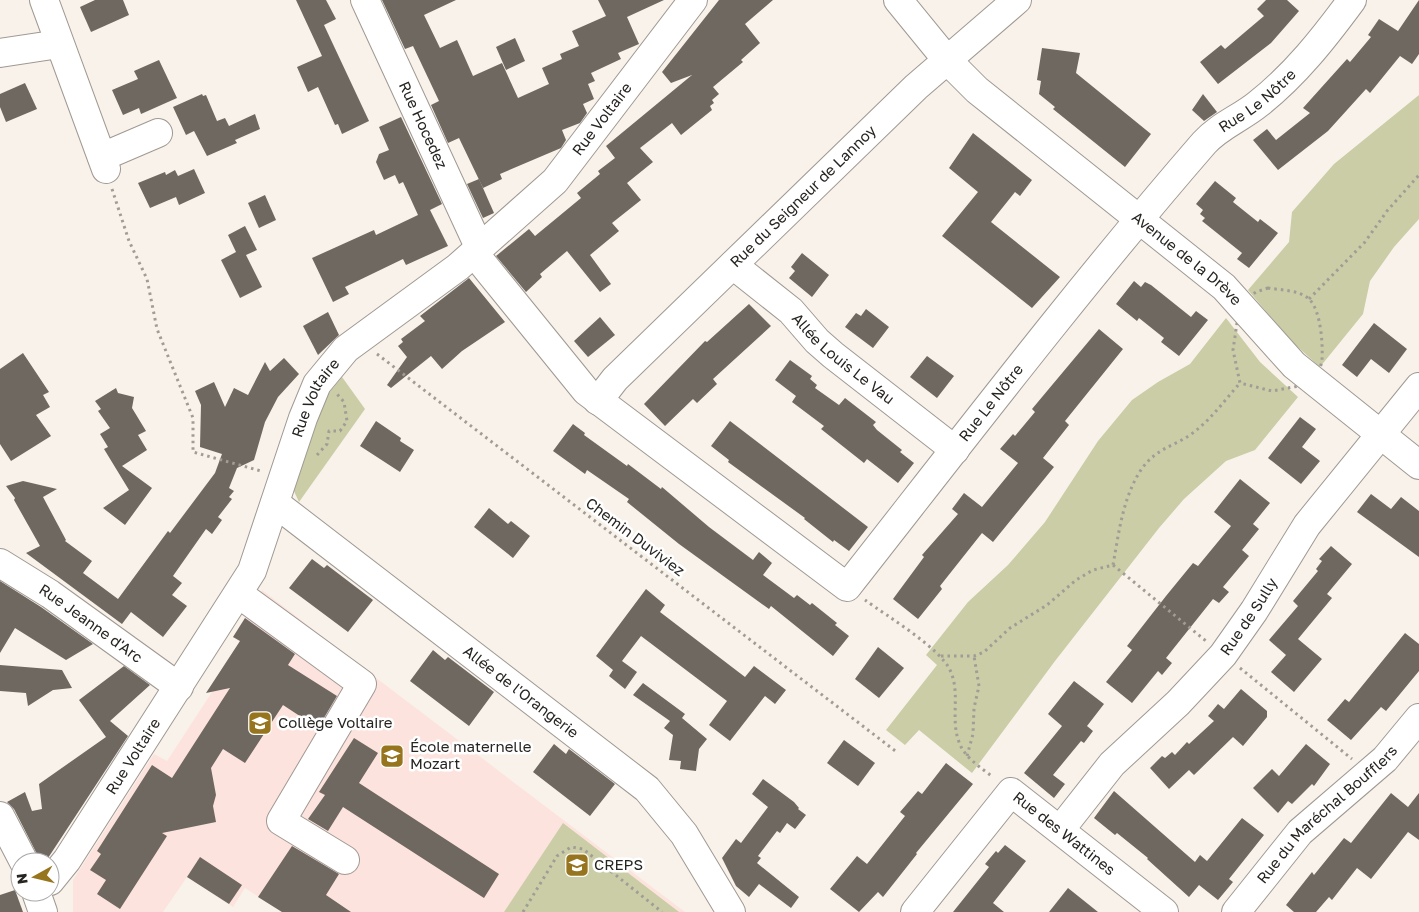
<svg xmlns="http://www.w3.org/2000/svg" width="1419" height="912" viewBox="0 0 1419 912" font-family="'Golos Text',sans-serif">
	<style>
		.education { fill: #fde3dd }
		.green { fill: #cacda6 }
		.building { fill: #6e6861 }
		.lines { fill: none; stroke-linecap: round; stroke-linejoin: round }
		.minor-casing { stroke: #a09992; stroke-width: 30 }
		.path { stroke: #a19c96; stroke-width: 3; stroke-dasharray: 2.5 4; stroke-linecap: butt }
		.minor { stroke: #fff; stroke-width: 28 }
		.labels { text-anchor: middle; stroke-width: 5; stroke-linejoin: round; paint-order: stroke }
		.street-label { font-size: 15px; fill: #272522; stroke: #fff }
		.poi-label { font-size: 15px; fill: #272522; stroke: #fff; text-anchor: start }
	</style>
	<rect width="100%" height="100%" fill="#f9f2ea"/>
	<!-- education -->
	<polygon class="education" points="262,590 363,668 685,912 282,912 245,888 233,907 187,877 163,912 73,912 73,880 154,754 167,761 212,692 240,642 233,637"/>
	<!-- green -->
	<g class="green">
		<polygon points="1419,95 1419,219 1394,247 1370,281 1363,314 1320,367 1291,341 1248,290 1289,242 1292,212 1334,164"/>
		<polygon points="1226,318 1260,362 1298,397 1255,450 1226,461 1184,499 1159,528 1055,661 972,773 919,730 905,745 886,730 937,665 926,655 968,602 1008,565 1045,522 1098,441 1132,400 1158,382 1190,364"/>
		<polygon points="342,377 365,409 299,502 293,489 324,399"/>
		<polygon points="563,823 679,912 504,912"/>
	</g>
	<!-- building -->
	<g class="building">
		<polygon points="95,0 123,0 129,15 91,32 80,7"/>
		<polygon points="296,0 326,0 336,19 324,25 369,121 342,134 338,124 335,125 318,87 308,92 297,67 322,56"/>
		<polygon points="382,0 456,0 424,15 440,48 457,40 473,76 502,63 518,98 549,84 542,68 562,59 560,54 579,46 572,31 606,16 598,0 664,0 627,17 639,44 618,53 621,59 591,73 595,81 588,84 594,99 583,104 587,113 580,123 562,130 566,140 561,148 500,174 502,179 483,188 459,138 448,143 431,105 439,101 413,46 405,49"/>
		<polygon points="719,0 773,0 745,24 760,43 741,60 743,62 713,87 719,94 712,100 714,103 710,106 712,110 681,135 672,123 640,148 653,162 627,183 641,200 612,223 619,231 590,255 611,284 600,292 567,251 540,274 542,277 526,292 496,256 529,229 535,236 581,198 577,193 600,174 598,171 615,158 606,146 692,75 671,83 662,72"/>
		<polygon points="1266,0 1287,0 1299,11 1271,43 1218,84 1200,62 1221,45 1225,49 1264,16 1257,9"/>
		<polygon points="1419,0 1419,54 1412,64 1400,56 1370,93 1366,89 1328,131 1278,170 1253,140 1267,129 1276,140 1310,113 1303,108 1347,59 1350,62 1371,37 1368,35 1379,19 1398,31"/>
		<polygon points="515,38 525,61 506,70 496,47"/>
		<polygon points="1042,48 1080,53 1076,73 1151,134 1125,167 1053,109 1055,107 1039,94 1041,81 1037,80"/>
		<polygon points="159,60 177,98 141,114 139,108 123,115 112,90 138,79 134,71"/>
		<polygon points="25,83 37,109 6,122 0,107 0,94"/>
		<polygon points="202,94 203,96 206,95 217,121 225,118 229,126 255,114 260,129 235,140 237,143 207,156 194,131 186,135 173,107"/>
		<polygon points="1203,94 1217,112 1204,121 1192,110"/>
		<polygon points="401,117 442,204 430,210 448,246 406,265 403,259 345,287 349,294 333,302 312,258 374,230 376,235 418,215 403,182 399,184 395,175 384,180 376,162 379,154 389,150 379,127"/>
		<polygon points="973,133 1032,180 1020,196 1015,192 991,222 1060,277 1032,308 942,236 978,192 949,168"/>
		<polygon points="194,169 205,193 179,205 176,197 150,208 138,183 165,172 166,175 175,170 178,176"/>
		<polygon points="479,179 494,213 483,218 467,184"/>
		<polygon points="1215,181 1236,198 1233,202 1258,222 1260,219 1278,233 1249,268 1237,259 1242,253 1202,221 1205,218 1200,214 1203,210 1196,204"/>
		<polygon points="265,195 276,220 259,228 248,203"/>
		<polygon points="245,226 257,250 246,255 262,287 240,298 221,260 236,252 228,235"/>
		<polygon points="802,253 829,275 812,297 789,278 795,271 791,267"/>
		<polygon points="469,278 505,322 462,351 442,369 431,356 391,388 387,385 407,357 398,346 403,342 401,339 425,321 420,316"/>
		<polygon points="1134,281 1141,287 1145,282 1151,285 1191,317 1196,311 1208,320 1179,356 1161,342 1164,338 1139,318 1137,321 1116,304"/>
		<polygon points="749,304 771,326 713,379 717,384 697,403 693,399 665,426 644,404 705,341 707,342"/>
		<polygon points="866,309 889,327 873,348 845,327 856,313 861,316"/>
		<polygon points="328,312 339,335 318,355 303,326"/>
		<polygon points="600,317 615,335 588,357 574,341"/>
		<polygon points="1374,323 1407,349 1389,373 1371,359 1357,377 1342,365"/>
		<polygon points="1099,329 1123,349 1065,421 1069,425 1043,458 1054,467 993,542 982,533 940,586 942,589 918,619 893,599 924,557 922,555 958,514 952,509 964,493 982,507 1018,463 1000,449 1013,434 1015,436 1035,412 1032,409"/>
		<polygon points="23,353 49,392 43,395 50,407 36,415 51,436 11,461 0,444 0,369"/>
		<polygon points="927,356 954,376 937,398 910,377"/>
		<polygon points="284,358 299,374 278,397 265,422 254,460 237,468 229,488 234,491 229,497 232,499 218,517 222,520 212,534 206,529 173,576 182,583 172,595 187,606 163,637 131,612 122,624 26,553 40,546 14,500 15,498 6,486 23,481 57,489 43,497 66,540 65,541 92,561 83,573 118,599 168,531 170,533 215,473 222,454 200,447 201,405 195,391 214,382 225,407 234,388 248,395 265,362 270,371"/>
		<polygon points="790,360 812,376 810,379 817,385 815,388 839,405 845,398 876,422 873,425 877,430 902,450 900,452 914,463 898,483 867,459 864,463 821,429 824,426 792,402 796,396 775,380"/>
		<polygon points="116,388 118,393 134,397 132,408 146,431 138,435 147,450 122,466 152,488 125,525 103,508 129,490 104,449 108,447 100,434 110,428 98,411 101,409 95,401"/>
		<polygon points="1300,417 1316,429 1302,447 1320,461 1301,484 1268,458"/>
		<polygon points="376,421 401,438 400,441 414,450 400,472 360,446"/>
		<polygon points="730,421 868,527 849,551 834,540 833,542 804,519 805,518 728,462 729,460 711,446"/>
		<polygon points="573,424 585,433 584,435 627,466 628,464 661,489 662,487 709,527 753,560 759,552 772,563 763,575 794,598 797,595 810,605 812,603 837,623 835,625 849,636 833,656 771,606 769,609 679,544 627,502 629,499 587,470 585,474 553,451"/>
		<polygon points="1240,479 1270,503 1253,524 1259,529 1242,550 1249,556 1223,587 1229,592 1219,603 1213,599 1166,658 1172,663 1162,675 1158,671 1132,703 1106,682 1132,650 1127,646 1166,596 1193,563 1198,566 1231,526 1214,512"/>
		<polygon points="1371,494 1391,509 1401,497 1419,511 1419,557 1357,512"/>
		<polygon points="489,508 508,524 511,521 530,536 513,558 474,527"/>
		<polygon points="1331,546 1352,564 1327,594 1332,598 1298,639 1322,659 1294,692 1271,672 1286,655 1269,640 1298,606 1293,601 1318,571 1316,569 1322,561 1319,559"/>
		<polygon points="312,559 324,568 327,565 373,600 348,632 289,588"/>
		<polygon points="0,581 41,607 93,644 66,660 15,628 0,653"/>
		<polygon points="646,589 665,605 660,612 745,677 754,666 786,690 775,704 765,696 730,741 709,725 727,701 641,636 622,661 637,672 625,689 609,676 613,670 596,656"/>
		<polygon points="245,618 295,654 288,665 337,696 318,728 283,705 245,763 223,749 211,768 216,795 213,806 216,822 162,833 167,836 120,909 97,894 106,880 90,870 101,854 97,851 152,765 172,778 230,688 206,693 240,641 233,637"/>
		<polygon points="1405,633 1419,644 1419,671 1386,711 1381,707 1351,740 1327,720 1345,699 1349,702"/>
		<polygon points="878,647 904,668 879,698 855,679"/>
		<polygon points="433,650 445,660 448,657 494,692 469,726 410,681"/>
		<polygon points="0,665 62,670 72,688 53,690 28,706 26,693 0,691"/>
		<polygon points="124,666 150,685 110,721 128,736 48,858 39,858 14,809 7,802 25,792 32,811 42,809 39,784 106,737 79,700"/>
		<polygon points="1074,681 1104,704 1087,726 1093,731 1084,743 1081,741 1053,775 1065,784 1054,798 1024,773 1062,726 1048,714"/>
		<polygon points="643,683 685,714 682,718 707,739 699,749 696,771 680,769 681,761 669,760 673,735 664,728 670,721 633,695"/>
		<polygon points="1241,689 1267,711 1267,717 1243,746 1233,737 1194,775 1189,770 1169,789 1150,768 1162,756 1165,758 1172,752 1175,755 1187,742 1189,744 1214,721 1208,716 1218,704 1224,709"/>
		<polygon points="354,738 378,753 359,783 499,874 484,898 343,807 328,831 308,819 325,795 319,792"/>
		<polygon points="844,740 875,763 858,786 827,763"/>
		<polygon points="554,744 566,754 569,749 615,784 590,816 533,772"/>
		<polygon points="1306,744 1330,764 1314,786 1312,784 1292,804 1288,801 1278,813 1253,788 1272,769 1279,776"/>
		<polygon points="946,763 973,784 916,853 917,854 883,897 878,892 859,912 830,889 857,856 867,864 905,816 900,812 918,791 922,794"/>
		<polygon points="763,779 794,802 799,808 798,809 806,815 795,829 787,823 780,833 777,831 758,856 761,858 757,863 799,897 791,908 759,884 749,897 736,886 722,858 736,839 741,843 768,807 752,794"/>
		<polygon points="1114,791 1195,862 1200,855 1207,861 1242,818 1264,835 1229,879 1233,882 1218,900 1199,885 1189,897 1147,859 1148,858 1117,833 1115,835 1094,818"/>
		<polygon points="1391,793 1408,807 1419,793 1419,840 1408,832 1371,879 1357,868 1332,900 1329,897 1316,912 1294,912 1286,905 1297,891 1312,872 1314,875 1344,838 1351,843"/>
		<polygon points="1005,845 1026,861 993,903 1004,912 953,912 989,867 985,864 996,851 998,853"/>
		<polygon points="292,846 339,874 326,895 351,912 282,912 258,897"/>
		<polygon points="200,857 242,885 229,904 187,877"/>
		<polygon points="1068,888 1098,912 1049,912"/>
		<polygon points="15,890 23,912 0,912 0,895"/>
	</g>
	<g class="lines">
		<!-- minor casing -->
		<g class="minor-casing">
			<g id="minor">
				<polyline points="44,0 106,169"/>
				<path id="s1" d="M365 0 480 249"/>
				<path id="s2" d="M898 0 947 60 977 90 1224 287 1294 365 1419 465"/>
				<polyline points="0,53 59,44"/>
				<polyline points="102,157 158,133"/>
				<path id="s3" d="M474 253 586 391 847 587C964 438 1080 286 1204 143 1219 126 1241 118 1258 104 1295 75 1324 38 1352 0"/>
				<path id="s4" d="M733 265 791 311 817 341 833 355 955 450"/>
				<path id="s5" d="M598 401 615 379 916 87 1017 0"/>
				<path id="s6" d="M275 503 647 789 684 834 731 912"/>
				<path id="s7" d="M0 563 50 594 179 687"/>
				<polyline points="239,594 362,684 281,821 345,860"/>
				<polyline points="0,816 24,862"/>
				<path id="s8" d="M1060 830 1112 764 1178 703 1223 655 1254 611 1307 525 1419 387"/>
				<path id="s9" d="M50 881 67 860 252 571 303 418 317 384 346 349 458 267 555 181 693 0"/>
				<polyline points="36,892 43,912"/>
				<path id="s10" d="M915 912 1011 792 1164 912"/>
				<path id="s11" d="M1236 912 1300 832 1385 759 1419 718"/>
			</g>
		</g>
		<!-- path -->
		<g class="path">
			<polyline points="112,189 129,241 147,279 157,329 193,418 193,452 261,471"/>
			<path d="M1268 288C1280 290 1300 290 1309 299 1321 310 1323 345 1322 360 1321 367 1317 375 1315 383L1272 391 1240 383 1233 350 1240 303 1256 292Z"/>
			<polyline points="1309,299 1365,242 1387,211 1419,175"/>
			<polyline points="377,354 898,753"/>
			<polyline points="317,455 327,444 329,431 340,431 347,421 344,402 337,394"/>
			<polyline points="1113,565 1206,641"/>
			<path d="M865 600C887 616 940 648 950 670 961 693 950 719 959 742 964 757 981 768 993 777"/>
			<path d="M941 656H974L984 652 1010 628 1047 605 1076 580 1093 570 1113 565C1119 532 1123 495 1143 467 1158 448 1172 447 1190 435 1210 421 1224 401 1240 383"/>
			<polyline points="1240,668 1352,759"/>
			<polyline points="967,756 973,734 974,708 979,686 974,656"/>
			<polyline points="523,912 557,856 571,847 583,849 662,912"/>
		</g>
		<!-- minor -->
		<use href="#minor" class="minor"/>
	</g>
	<!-- icons -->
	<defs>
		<g id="school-square" transform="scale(1.25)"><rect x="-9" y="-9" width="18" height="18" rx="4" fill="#97751e" stroke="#fff"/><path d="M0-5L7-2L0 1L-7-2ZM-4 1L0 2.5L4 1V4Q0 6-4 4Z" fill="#fff"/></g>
		<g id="university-square" transform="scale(1.25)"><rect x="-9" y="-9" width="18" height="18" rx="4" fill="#97751e" stroke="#fff"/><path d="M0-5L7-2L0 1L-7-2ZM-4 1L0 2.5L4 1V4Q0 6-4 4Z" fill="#fff"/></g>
	</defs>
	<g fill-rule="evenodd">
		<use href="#school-square" x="260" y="723"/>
		<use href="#school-square" x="392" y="756"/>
		<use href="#university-square" x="577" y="865"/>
	</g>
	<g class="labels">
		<!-- street labels -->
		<g class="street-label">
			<text dy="5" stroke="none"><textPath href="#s3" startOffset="1142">Rue Le Nôtre</textPath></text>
			<text dy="5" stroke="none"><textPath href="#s9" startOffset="960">Rue Voltaire</textPath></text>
			<text dy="5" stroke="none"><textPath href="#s1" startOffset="138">Rue Hocedez</textPath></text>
			<text dy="5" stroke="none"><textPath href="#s5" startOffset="290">Rue du Seigneur de Lannoy</textPath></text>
			<text dy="5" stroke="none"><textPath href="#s2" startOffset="389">Avenue de la Drève</textPath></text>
			<text dy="5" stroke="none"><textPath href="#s4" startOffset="145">Allée Louis Le Vau</textPath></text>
			<text dy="5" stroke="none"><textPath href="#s9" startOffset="555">Rue Voltaire</textPath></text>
			<text dy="5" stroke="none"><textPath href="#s3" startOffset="738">Rue Le Nôtre</textPath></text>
			<text transform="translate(635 537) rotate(37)" y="5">Chemin Duviviez</text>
			<text dy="5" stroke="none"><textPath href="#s8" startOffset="286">Rue de Sully</textPath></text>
			<text dy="5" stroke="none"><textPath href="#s7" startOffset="109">Rue Jeanne d'Arc</textPath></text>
			<text dy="5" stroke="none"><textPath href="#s6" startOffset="310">Allée de l'Orangerie</textPath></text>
			<text dy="5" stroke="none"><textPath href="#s9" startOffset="150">Rue Voltaire</textPath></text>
			<text dy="5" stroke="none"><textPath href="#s11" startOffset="134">Rue du Maréchal Boufflers</textPath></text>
			<text dy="5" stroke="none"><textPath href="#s10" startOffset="221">Rue des Wattines</textPath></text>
		</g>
		<!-- poi labels -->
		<g class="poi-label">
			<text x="278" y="728">Collège Voltaire</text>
			<text x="410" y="752">École maternelle<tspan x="410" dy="17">Mozart</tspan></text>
			<text x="594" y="870">CREPS</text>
		</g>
	</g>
	<!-- north arrow -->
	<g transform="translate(35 877) rotate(262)"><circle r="24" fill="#ffffff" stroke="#a9a8a7"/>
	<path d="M0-4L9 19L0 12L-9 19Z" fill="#97751e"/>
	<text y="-8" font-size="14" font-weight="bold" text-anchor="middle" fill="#272522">N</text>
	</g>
</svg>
